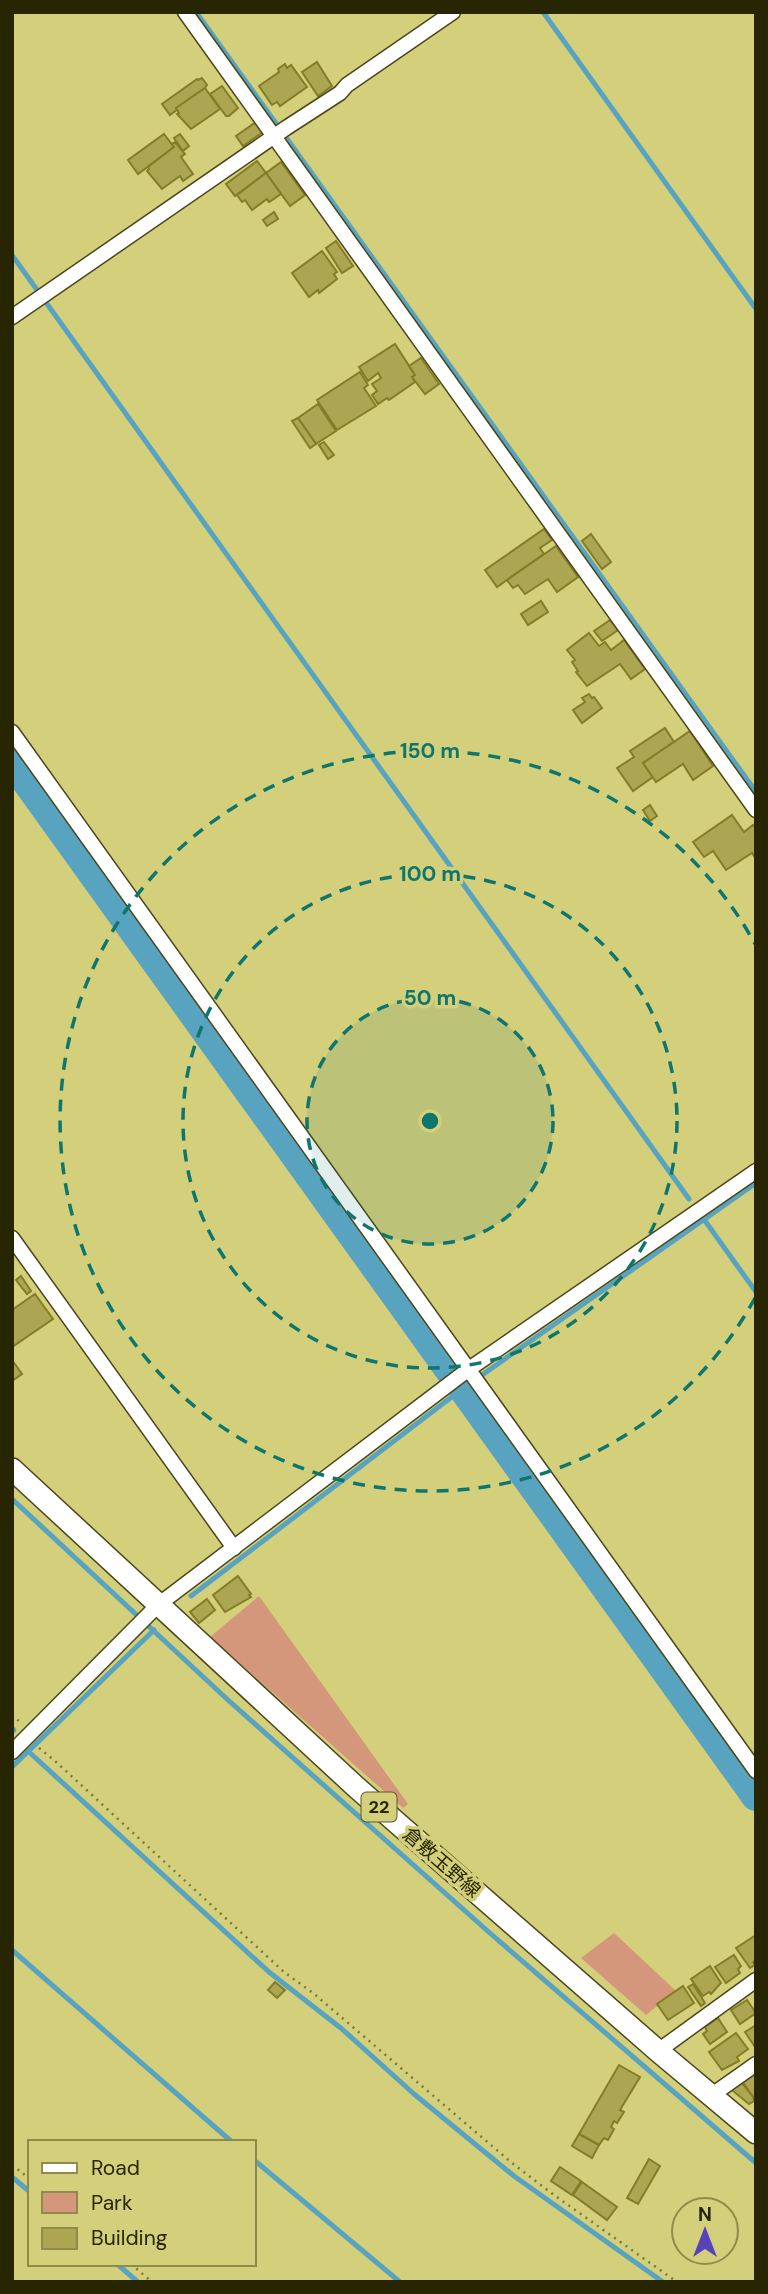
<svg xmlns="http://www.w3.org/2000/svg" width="768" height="2294" viewBox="0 0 768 2294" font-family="'DM Sans','Noto Sans JP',sans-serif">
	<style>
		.green { fill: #d5977b }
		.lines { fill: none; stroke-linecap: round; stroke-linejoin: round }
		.stream { stroke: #57a3c0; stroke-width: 5 }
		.river { stroke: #57a3c0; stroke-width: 30 }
		.building { fill: #aca652; stroke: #837d26; stroke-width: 2 }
		.minor-casing { stroke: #4a471a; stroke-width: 17 }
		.primary-casing { stroke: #4a471a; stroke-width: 24 }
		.path { stroke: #7c793d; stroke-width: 2.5; stroke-dasharray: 2 5; stroke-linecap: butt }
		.minor { stroke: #fff; stroke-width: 14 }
		.primary { stroke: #fff; stroke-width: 21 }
		.ring { fill: none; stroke: #0f766e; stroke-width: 3.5; stroke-dasharray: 12 9 }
		.labels { text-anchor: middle; stroke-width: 7; stroke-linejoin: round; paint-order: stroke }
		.shield { fill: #d4cf7a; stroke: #5c5926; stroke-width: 2 }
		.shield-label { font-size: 18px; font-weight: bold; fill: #282602 }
		.street-label { font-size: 19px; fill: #282602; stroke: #d4cf7a }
		.centre { fill: #0f766e; stroke: #d4cf7a; stroke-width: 3.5 }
		.ring-label { font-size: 21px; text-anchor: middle; font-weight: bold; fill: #0f766e; stroke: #d4cf7a; stroke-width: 7; stroke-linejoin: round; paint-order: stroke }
	</style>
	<rect width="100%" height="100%" fill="#d4cf7a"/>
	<!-- green -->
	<g class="green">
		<polygon points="259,1596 408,1804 403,1808 210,1637"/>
		<polygon points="614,1933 676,1991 646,2015 581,1958"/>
	</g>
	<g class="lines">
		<!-- stream -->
		<g class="stream">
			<polyline points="196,12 756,792"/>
			<polyline points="543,12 756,309"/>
			<polyline points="12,255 689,1199"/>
			<polyline points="703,1218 756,1292"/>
			<polyline points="12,1499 228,1700 491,1934 756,2163"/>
			<polyline points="191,1596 462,1389 756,1183"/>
			<polyline points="12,1728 14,1730"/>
			<polyline points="28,1751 269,1972 342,2029 414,2094 514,2176 663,2282"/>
			<polyline points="12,1767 154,1630"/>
			<polyline points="12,1950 232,2142"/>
			<polyline points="254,2160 400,2282"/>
			<polyline points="12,2177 30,2192"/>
			<polyline points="117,2264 138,2282"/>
		</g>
		<!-- river -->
		<polyline class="river" points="12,761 756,1796"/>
	</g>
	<!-- building -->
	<g class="building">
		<polygon points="317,62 332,86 318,96 302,72"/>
		<polygon points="285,64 287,68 291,65 307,87 280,106 277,102 272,105 259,86 279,72 278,69"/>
		<polygon points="202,78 207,85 204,89 170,115 162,104 197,79 198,80"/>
		<polygon points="222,86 238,108 229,116 226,116 210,94"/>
		<polygon points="205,88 220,109 191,129 177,114 179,113 176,108"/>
		<polygon points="256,122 263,132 243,146 236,136"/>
		<polygon points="164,134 174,147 138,174 128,160"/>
		<polygon points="180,134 189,146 183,151 174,138"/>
		<polygon points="175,142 185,154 181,157 193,174 183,181 180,176 162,189 147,171 149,169 148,167 170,150 174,147 172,144"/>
		<polygon points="257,161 266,173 235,196 226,184"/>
		<polygon points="281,162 305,195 290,206 266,173"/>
		<polygon points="266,173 281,194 269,202 267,199 252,210 245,200 242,202 237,195"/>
		<polygon points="274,212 278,219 267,226 263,220"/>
		<polygon points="336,241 353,266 342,273 326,248"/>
		<polygon points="322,251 337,272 334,274 337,279 319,293 318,290 309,297 292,273"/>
		<polygon points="395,344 415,375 412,377 415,382 389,400 387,398 378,404 372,395 377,391 372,384 381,378 378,373 368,381 359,367"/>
		<polygon points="421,358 439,384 425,394 412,377 415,375 409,366"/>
		<polygon points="360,372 368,385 364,388 376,406 337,430 317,400"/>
		<polygon points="318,404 336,431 316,444 298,418"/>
		<polygon points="298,418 316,444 310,448 292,421"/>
		<polygon points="324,442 334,455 328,459 319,445"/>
		<polygon points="544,529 552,540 540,548 544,554 497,587 485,570"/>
		<polygon points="591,534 611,562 602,569 582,541"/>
		<polygon points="556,546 578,577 557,592 548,579 525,594 518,585 513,588 507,580"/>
		<polygon points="541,601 548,612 528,625 521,614"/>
		<polygon points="610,620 618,630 602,641 594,631"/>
		<polygon points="589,633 599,646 605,642 611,650 624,640 645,669 631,679 620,664 587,686 576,672 578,671 572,662 575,660 567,650"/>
		<polygon points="589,694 592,698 594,697 602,708 582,723 573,710 585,702 582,698"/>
		<polygon points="665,728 674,742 643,763 653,777 633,791 617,768 634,757 630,751"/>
		<polygon points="690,731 713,766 693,780 683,764 656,782 643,763"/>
		<polygon points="650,805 657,816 650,821 643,810"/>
		<polygon points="732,815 744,832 753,825 756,829 756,859 752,853 726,870 713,851 704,857 693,842"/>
		<polygon points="21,1276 31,1291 27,1294 16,1280"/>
		<polygon points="35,1294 53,1319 12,1347 12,1310"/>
		<polygon points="12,1360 22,1374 12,1381"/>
		<polygon points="238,1576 251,1594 249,1595 251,1597 225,1612 213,1595"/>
		<polygon points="207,1599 215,1610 199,1623 190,1612"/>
		<polygon points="756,1935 756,1960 753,1962 755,1965 750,1968 736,1948"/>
		<polygon points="734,1955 741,1966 738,1969 740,1973 726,1983 715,1967"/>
		<polygon points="710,1966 721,1983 711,1994 709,1992 703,1996 691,1979"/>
		<polygon points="275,1982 285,1990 277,1998 268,1990"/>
		<polygon points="693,1984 705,2003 701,2006 688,1987"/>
		<polygon points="683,1986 694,2003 668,2020 657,2004"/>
		<polygon points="747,2000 756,2013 740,2024 731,2010"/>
		<polygon points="718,2018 727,2032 710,2044 703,2034 707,2031 705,2027"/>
		<polygon points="756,2025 756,2047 755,2047 745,2032"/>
		<polygon points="736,2033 748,2049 737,2057 739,2061 722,2070 709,2052"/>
		<polygon points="619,2065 640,2077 620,2110 624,2112 617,2123 614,2121 611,2127 614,2129 608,2140 604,2138 599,2145 579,2134"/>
		<polygon points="756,2071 756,2101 742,2081"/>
		<polygon points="741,2082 753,2097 754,2101 749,2104 733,2091 734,2087"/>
		<polygon points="579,2134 599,2145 592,2158 572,2146"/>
		<polygon points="649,2159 660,2166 638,2204 627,2198"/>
		<polygon points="560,2167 581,2181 572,2195 551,2181"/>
		<polygon points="582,2182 617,2207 607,2220 573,2195"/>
	</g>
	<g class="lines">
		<!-- minor casing -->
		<g class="minor-casing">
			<g id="minor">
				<polyline points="185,12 756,810"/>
				<polyline points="12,317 286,128 340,93 347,85 453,12"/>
				<polyline points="12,732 756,1771"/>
				<polyline points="12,1238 234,1548"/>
				<polyline points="12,1752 158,1605 469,1369 756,1171"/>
				<polyline points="658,2051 756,1980"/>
				<polyline points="712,2095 756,2064"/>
			</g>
		</g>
		<!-- primary casing -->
		<g class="primary-casing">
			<polyline id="primary" points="12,1469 356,1787 658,2051 756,2133"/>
		</g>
		<!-- path -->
		<g class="path">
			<polyline points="12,1715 20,1722"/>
			<polyline points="39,1748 54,1760 284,1972 313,1993 512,2163 554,2195 677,2282"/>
			<polyline points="12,2165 30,2179"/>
			<polyline points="131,2264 152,2282"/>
		</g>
		<!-- minor -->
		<use href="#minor" class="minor"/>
		<!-- primary -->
		<use href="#primary" class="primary"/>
	</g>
	<!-- distance rings -->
	<circle cx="430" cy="1121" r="123" fill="#0f766e" fill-opacity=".12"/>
	<g class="ring">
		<circle cx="430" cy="1121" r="123"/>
		<circle cx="430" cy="1121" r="247"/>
		<path d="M755 1298A370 370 0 1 1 755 944"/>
	</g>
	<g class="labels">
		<!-- shield labels -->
		<rect class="shield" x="361.5" y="1792.5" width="35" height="29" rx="5"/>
		<g class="shield-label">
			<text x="379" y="1813">22</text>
		</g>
		<!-- street labels -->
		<g class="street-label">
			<text transform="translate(442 1862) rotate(41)" y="7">倉敷玉野線</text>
		</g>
	</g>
	<circle cx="430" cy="1121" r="10" class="centre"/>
	<g class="ring-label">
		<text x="430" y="758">150 m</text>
		<text x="430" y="881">100 m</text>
		<text x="430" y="1005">50 m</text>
	</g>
	<!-- border -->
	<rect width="768" height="2294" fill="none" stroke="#282602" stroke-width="28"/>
	<!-- legend -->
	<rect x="28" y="2140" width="228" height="126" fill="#d4cf7a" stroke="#8f8b4a" stroke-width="2"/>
	<rect x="42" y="2163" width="35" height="10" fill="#ffffff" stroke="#8f8b4a" stroke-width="2"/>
	<text x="91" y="2175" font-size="21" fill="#282602">Road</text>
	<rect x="42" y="2192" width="35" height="21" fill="#d5977b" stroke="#8f8b4a" stroke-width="2"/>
	<text x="91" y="2210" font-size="21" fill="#282602">Park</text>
	<rect x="42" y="2228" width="35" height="21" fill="#aca652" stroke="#8f8b4a" stroke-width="2"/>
	<text x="91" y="2245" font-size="21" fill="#282602">Building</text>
	<!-- north arrow -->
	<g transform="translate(705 2231)"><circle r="33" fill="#d4cf7a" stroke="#8f8b4a" stroke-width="2"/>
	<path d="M0-5L12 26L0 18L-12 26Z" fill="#5742ba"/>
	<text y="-10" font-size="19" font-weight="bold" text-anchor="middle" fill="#282602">N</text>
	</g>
</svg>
